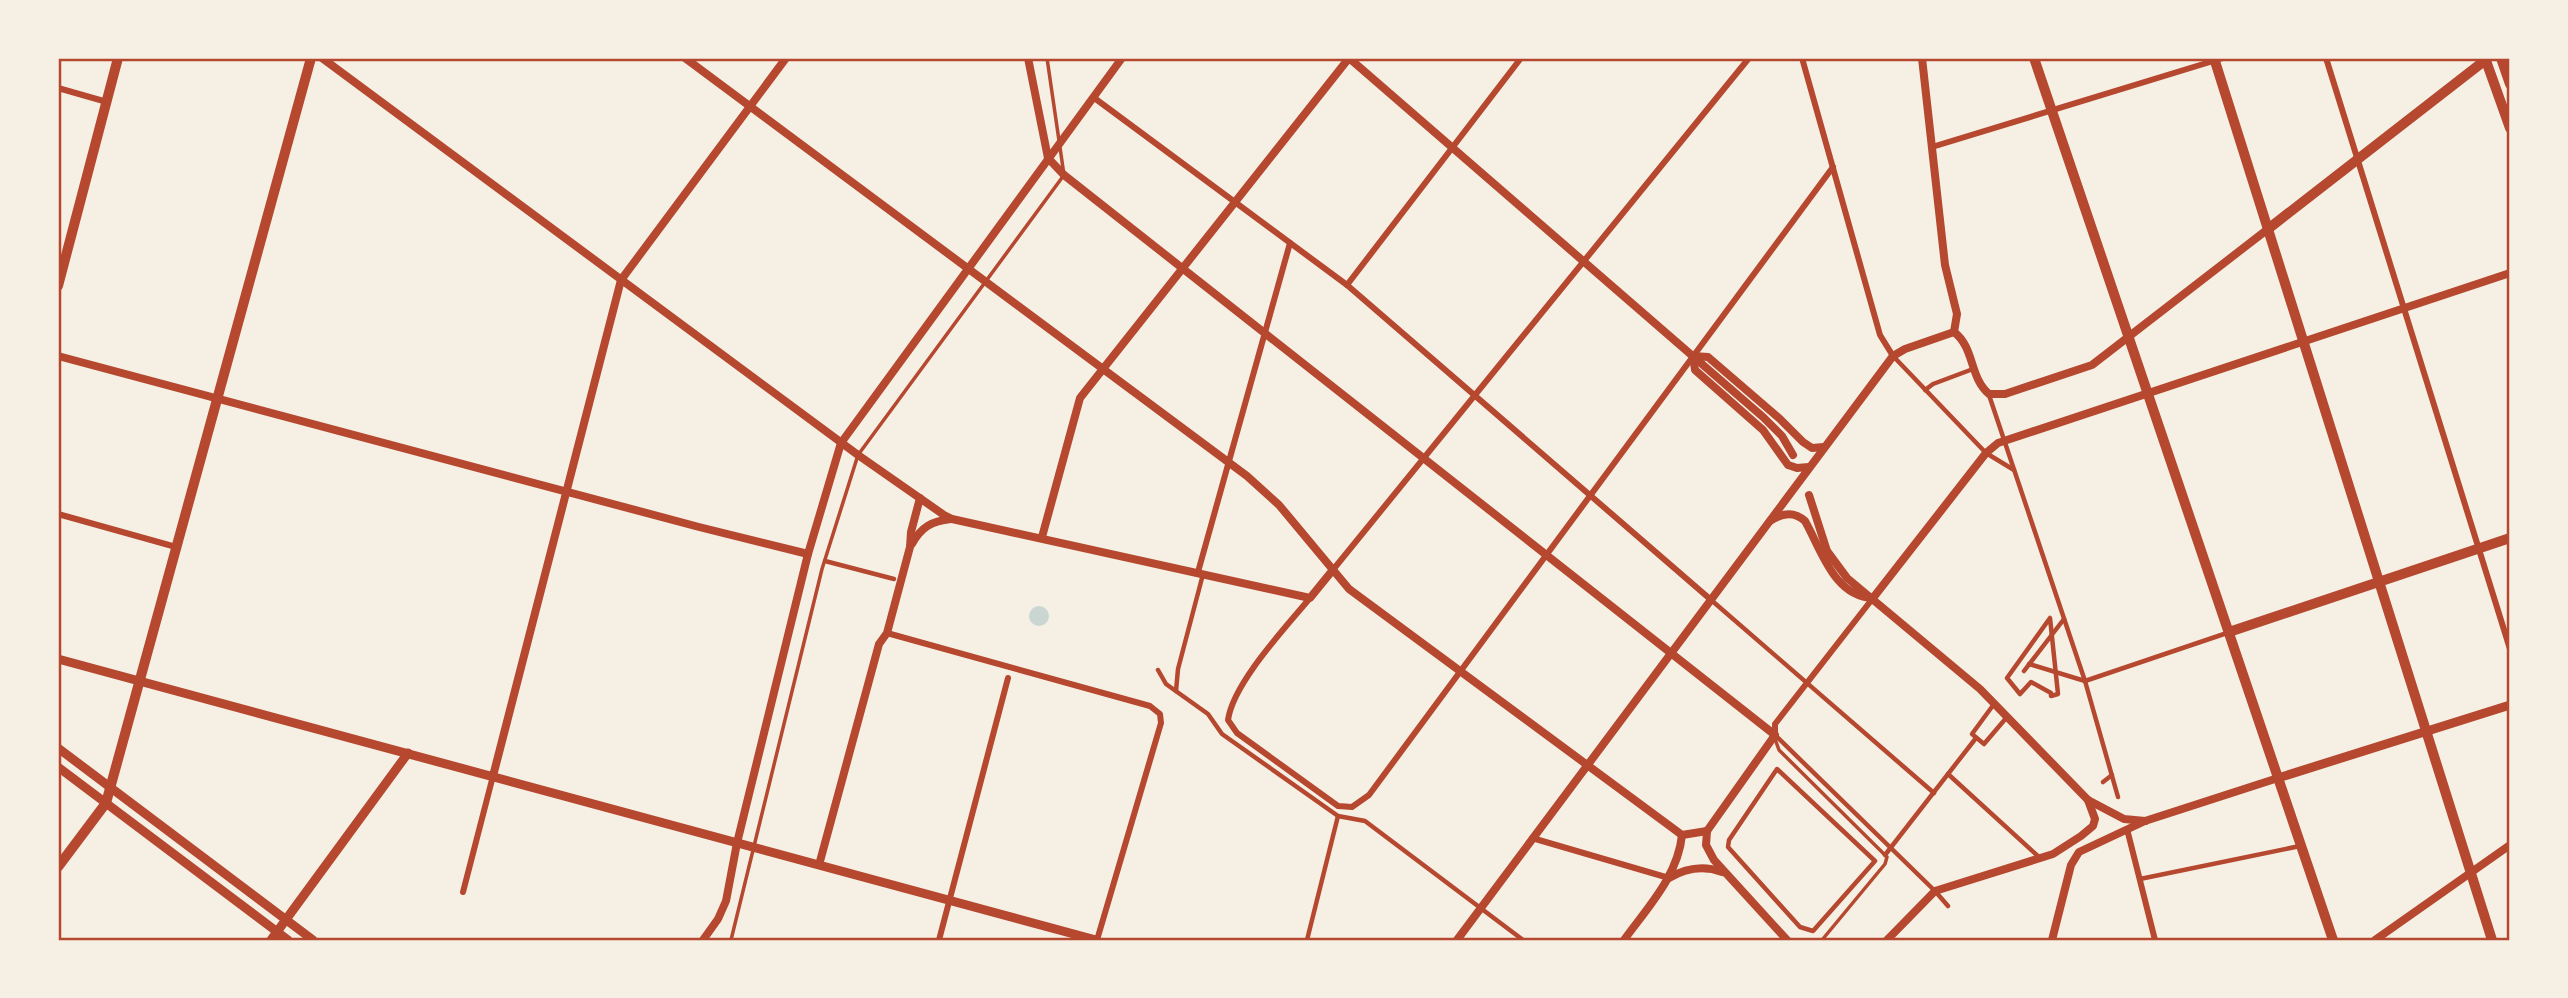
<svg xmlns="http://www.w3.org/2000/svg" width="2568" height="998" viewBox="0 0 2568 998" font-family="'Titillium Web',sans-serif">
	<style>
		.water { fill: #c9d6d2 }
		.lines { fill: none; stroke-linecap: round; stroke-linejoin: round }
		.service { stroke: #b5482f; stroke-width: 3.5 }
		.pedestrian { stroke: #b5482f; stroke-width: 4.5 }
		.minor { stroke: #b5482f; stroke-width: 6 }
		.tertiary { stroke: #b5482f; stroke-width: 8 }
		.secondary { stroke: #b5482f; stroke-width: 9 }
		.primary { stroke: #b5482f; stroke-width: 10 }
		.neatline { fill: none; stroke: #b5482f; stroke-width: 2.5 }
	</style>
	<rect width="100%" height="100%" fill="#f6efe4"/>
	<!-- water -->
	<circle class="water" cx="1039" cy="616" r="10"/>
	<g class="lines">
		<!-- service -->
		<g class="service">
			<polyline points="1775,739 1779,750 1887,857 1885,864 1822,940"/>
			<polyline points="731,940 822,569 858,455 1064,175 1047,58"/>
		</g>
		<!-- pedestrian -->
		<g class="pedestrian">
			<polyline points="1894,357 1986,453 2014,470"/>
			<polyline points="1925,390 1933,384 1973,369"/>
			<polyline points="1989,395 2085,681 2118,797"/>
			<polyline points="825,561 894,579"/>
			<polyline points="1710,599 1934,793"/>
			<polygon points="2050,618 2058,694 2051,696 2051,693 2031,682 2020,694 2007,678"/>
			<polyline points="2029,664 2085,681"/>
			<polyline points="1158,670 1166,684 1208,714 1222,734 1338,816 1365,821 1523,940"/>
			<polyline points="2024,671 2064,619"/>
			<polyline points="2085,681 2227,633"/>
			<polyline points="1176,691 1178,669 1202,578"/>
			<polyline points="1994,704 1972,734 1984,744 2007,717"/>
			<polyline points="1775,735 1935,891 1948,906"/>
			<polygon points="1777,769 1875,861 1813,931 1800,927 1728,847 1729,840"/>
			<polyline points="1948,774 2040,858"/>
			<polyline points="2103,782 2112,775"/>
			<polyline points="1885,855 1976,738"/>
			<polyline points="2140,879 2300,846"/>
			<polyline points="1307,940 1338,816"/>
		</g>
		<!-- minor -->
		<g class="minor">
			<polyline points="1802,58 1880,335 1893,356"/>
			<polyline points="2326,58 2510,649"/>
			<polyline points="58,88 107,102"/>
			<polyline points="1093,97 1347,285 1710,599"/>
			<polyline points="1932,147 2223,58"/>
			<polyline points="1347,285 1521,58"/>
			<polyline points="58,514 176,547"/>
			<polyline points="1332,571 1749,58"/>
			<polyline points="1198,572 1290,243"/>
			<path d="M1310 598C1286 627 1233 683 1228 720L1237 733 1338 806 1352 807 1369 795 1833 167"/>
			<polyline points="887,633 1150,706 1160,714 1161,723 1097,940"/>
			<polyline points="1775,735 1775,724 1873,598"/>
			<polyline points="2127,829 2155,940"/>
			<polyline points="1532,838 1669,878"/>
			<polyline points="463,892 493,776"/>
			<polyline points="939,940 1008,678"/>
		</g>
		<!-- tertiary -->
		<g class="tertiary">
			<polyline points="322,58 858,455 944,515 952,519 1310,598 1332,571"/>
			<polyline points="685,58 1247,476 1279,505 1349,589 1682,835 1707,831"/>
			<polyline points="1028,58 1048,158"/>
			<polyline points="1922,58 1945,265 1957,314 1954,332"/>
			<polyline points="1048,158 1064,175 1775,735 1707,831"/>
			<path d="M1954 332C1975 348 1969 377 1989 394H2005L2092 365 2268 229"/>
			<polyline points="58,356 699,527 808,554"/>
			<polyline points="1693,356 1695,370 1763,430 1788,465 1797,468 1809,467"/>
			<polyline points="1693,356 1708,357 1780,419 1803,442 1812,448 1824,447"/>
			<polyline points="1809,495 1827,551 1847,578 1980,689 2088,800 2124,819 2145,821"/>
			<path d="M1770 521C1782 513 1794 511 1805 521 1821 549 1834 597 1873 598"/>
			<polyline points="1042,537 1080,398 1349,58 1763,417 1782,436 1793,455"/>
			<path d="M912 544C921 527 932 521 951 519"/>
			<polyline points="1873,598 1986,453 1998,443 2510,273"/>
			<polyline points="493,776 621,280 786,58"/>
			<polyline points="1707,831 1706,845 1714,860 1787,940"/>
			<polyline points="819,865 879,644 887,633 910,547 911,532 920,498"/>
			<path d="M1669 878C1686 868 1703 865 1722 872"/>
			<polyline points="703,940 718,919 726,901 737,843 808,554 841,443 1122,58"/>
			<polyline points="1457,940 1893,356 1905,349 1954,332"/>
			<path d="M1624 940C1647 908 1678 876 1682 835"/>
			<polyline points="1887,940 1935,891 2053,854 2081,836 2093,826 2095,819 2088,800"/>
			<polyline points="2052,940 2071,865 2079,852 2145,821 2278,778"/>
			<polyline points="2375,940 2510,845"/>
		</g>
		<!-- secondary -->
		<g class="secondary">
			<polyline points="58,659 1096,940"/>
			<polyline points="58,748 313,940"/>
			<polyline points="58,767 288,940"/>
			<polyline points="2278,778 2510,705"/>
			<polyline points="271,940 408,753"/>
		</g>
		<!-- primary -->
		<g class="primary">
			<polyline points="2034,58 2333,940"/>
			<polyline points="2214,58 2492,940"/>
			<polyline points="2485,58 2510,128"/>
			<polyline points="2501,58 2510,84"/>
			<polyline points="2268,229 2488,58"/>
			<polyline points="58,286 118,58"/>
			<polyline points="2229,632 2510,538"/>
			<polyline points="58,867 106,803 311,58"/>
		</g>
	</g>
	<!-- border -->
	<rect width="2568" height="998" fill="none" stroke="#f6efe4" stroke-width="119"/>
	<rect x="60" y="60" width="2448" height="879" class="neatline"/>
</svg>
